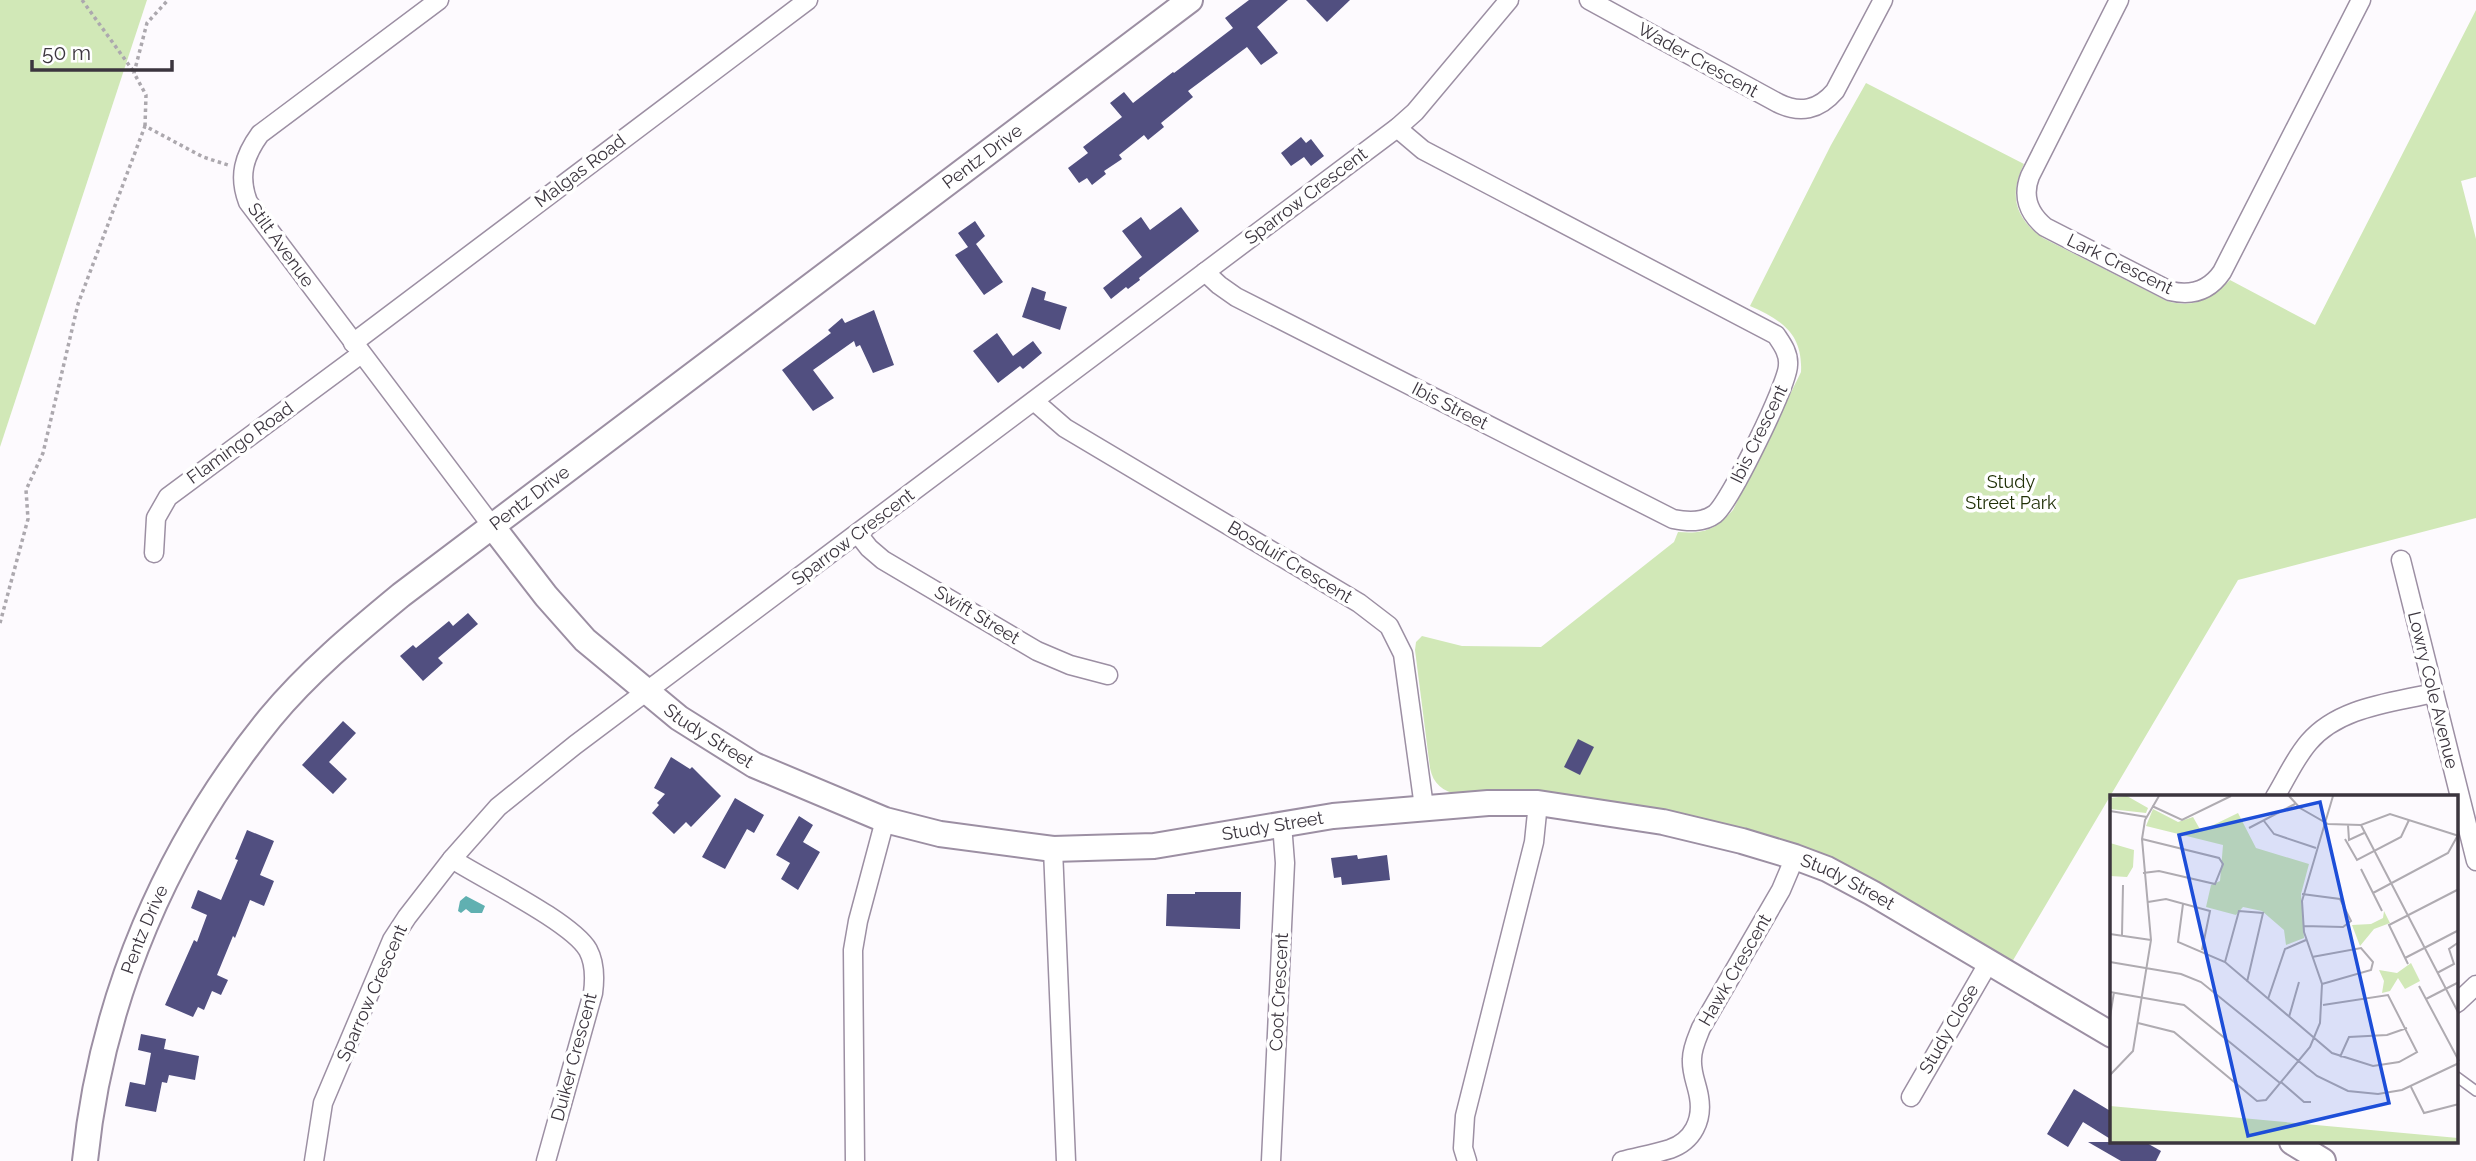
<svg xmlns="http://www.w3.org/2000/svg" width="2476" height="1161" viewBox="0 0 2476 1161" font-family="Raleway,sans-serif">
	<style>
		.green { fill: #d1e8b7 }
		.water { fill: #60b0b1 }
		.building { fill: #514f80 }
		.lines { fill: none; stroke-linecap: round; stroke-linejoin: round }
		.lane-casing { stroke: #9c8fa3; stroke-width: 12 }
		.street-casing { stroke: #9c8fa3; stroke-width: 21 }
		.secondary-casing { stroke: #9c8fa3; stroke-width: 28 }
		.path { stroke: #aca8ae; stroke-width: 3.5; stroke-dasharray: 3.5 3.5; stroke-linecap: butt }
		.lane { stroke: #fff; stroke-width: 9 }
		.street { stroke: #fff; stroke-width: 18 }
		.secondary { stroke: #fff; stroke-width: 24 }
		.labels { text-anchor: middle; stroke-width: 7; stroke-linejoin: round; paint-order: stroke }
		.street-label { font-size: 18px; fill: #3b353e; stroke: #fff }
		.park-label { font-size: 18px; fill: #203007; stroke: #fff }
		.inset-road { fill: none; stroke: #afabb1; stroke-width: 2 }
		.view { fill: #1d4ed8; fill-opacity: 0.15; stroke: #1d4ed8; stroke-width: 3.5 }
		.inset-edge { fill: none; stroke: #3b353e; stroke-width: 3.5 }
	</style>
	<rect width="100%" height="100%" fill="#fdfafe"/>
	<!-- green -->
	<g class="green">
		<polygon points="0,0 147,0 0,447"/>
		<path d="M2476 10V177L2461 181 2476 239V518L2238 580 2012 962 1848 869 1458 795C1443 791 1433 784 1430 768L1415 650 1416 642 1422 636 1462 646 1541 647 1674 542 1678 532C1705 534 1715 530 1733 510L1801 372C1803 334 1782 320 1750 306L1831 145 1866 83 2024 164C2009 194 2014 218 2043 238L2167 301C2194 309 2211 299 2230 280L2315 325Z"/>
	</g>
	<!-- water -->
	<polygon class="water" points="466,896 485,906 482,913 471,913 466,909 461,913 458,911 460,901"/>
	<!-- building -->
	<g class="building">
		<polygon points="1249,0 1288,0 1257,27 1278,53 1261,65 1247,47 1188,91 1193,97 1161,123 1164,127 1148,140 1144,135 1119,155 1122,159 1104,171 1106,174 1092,185 1087,178 1079,183 1068,168 1088,153 1083,147 1122,117 1110,103 1124,92 1133,103 1173,72 1174,73 1233,28 1225,18"/>
		<polygon points="1306,0 1350,0 1327,22"/>
		<polygon points="1301,137 1306,143 1311,139 1324,156 1311,166 1304,157 1291,166 1281,153"/>
		<polygon points="1181,207 1199,231 1139,278 1140,280 1128,289 1126,287 1111,299 1103,288 1142,257 1122,231 1141,217 1150,230"/>
		<polygon points="975,221 985,236 976,244 1003,282 984,295 955,255 968,247 958,233"/>
		<polygon points="1032,287 1046,292 1044,300 1067,307 1060,330 1022,317"/>
		<polygon points="874,310 894,365 873,373 860,345 856,347 854,341 813,370 834,398 813,411 782,370 831,333 828,330 842,318 845,323"/>
		<polygon points="997,333 1013,356 1033,341 1042,353 1023,369 1020,366 998,383 973,351"/>
		<polygon points="468,613 478,624 438,658 443,663 423,681 400,656 413,645 416,648 449,621 453,626"/>
		<polygon points="343,721 356,733 329,762 347,779 333,794 302,765"/>
		<polygon points="1578,739 1594,747 1580,775 1564,767"/>
		<polygon points="671,757 690,769 692,767 721,796 691,827 686,822 674,834 652,813 659,805 657,803 665,794 654,788"/>
		<polygon points="735,798 764,815 754,833 747,829 725,869 702,857"/>
		<polygon points="799,816 813,825 803,842 820,852 798,890 781,879 790,863 776,855"/>
		<polygon points="247,830 274,841 260,875 274,881 264,906 250,900 235,938 233,936 217,975 228,980 221,995 212,991 204,1010 198,1007 193,1017 165,1005 194,940 197,942 207,915 191,908 198,890 221,900 238,860 235,859"/>
		<polygon points="1357,855 1358,859 1387,855 1390,880 1342,885 1341,877 1334,878 1331,858"/>
		<polygon points="1195,892 1241,892 1240,929 1166,926 1167,894 1195,894"/>
		<polygon points="141,1034 166,1039 164,1049 199,1056 195,1080 169,1075 167,1083 162,1082 156,1112 125,1106 130,1082 145,1085 151,1053 138,1050"/>
		<polygon points="2074,1089 2112,1112 2112,1140 2083,1122 2068,1147 2047,1134"/>
		<polygon points="2088,1142 2145,1142 2161,1151 2156,1161 2121,1161"/>
	</g>
	<g class="lines">
		<!-- lane casing -->
		<g class="lane-casing">
			<polyline id="lane" points="2457,1077 2476,1091"/>
		</g>
		<!-- street casing -->
		<g class="street-casing">
			<g id="street">
				<path d="M439 0 260 134C244 156 238 176 248 202L492 526"/>
				<path d="M1589 0 1778 103C1800 114 1819 110 1835 91L1883 0"/>
				<path d="M2119 0 2030 176C2022 196 2028 213 2045 227L2170 291C2191 296 2209 291 2222 272L2361 0"/>
				<path d="M1205 272 1219 285 1236 297 1673 519C1688 522 1703 523 1715 514 1730 502 1788 384 1788 365 1789 353 1782 344 1776 335L1423 150 1397 128"/>
				<polyline points="353,343 808,0"/>
				<polyline points="1034,401 1065,428 1359,603 1389,626 1403,654 1424,807"/>
				<polyline points="858,534 869,548 883,560 1037,651 1070,665 1108,675"/>
				<polyline points="154,553 156,518 168,497 361,354"/>
				<polyline points="2401,560 2476,861"/>
				<path d="M2275 797C2286 779 2295 758 2309 742 2339 707 2391 703 2433 693"/>
				<polyline points="1053,849 1066,1161"/>
				<path d="M452 859C483 879 572 922 588 950 595 963 595 978 593 993L546 1161"/>
				<polyline points="2457,1003 2476,985"/>
				<polyline points="1911,1097 1989,962"/>
				<polyline points="314,1161 323,1103 392,940 407,917 452,859 498,807 575,745 1397,128 1415,112 1509,0"/>
				<polyline points="855,1161 853,950 858,921 885,820"/>
				<polyline points="1271,1161 1285,863 1282,824"/>
				<polyline points="1467,1161 1463,1148 1465,1116 1534,842 1538,803"/>
				<path d="M1622 1161C1637 1157 1654 1154 1670 1149 1693 1141 1703 1120 1699 1097 1697 1084 1691 1073 1692 1059 1692 1048 1697 1038 1701 1028L1781 890 1795 857"/>
			</g>
		</g>
		<!-- secondary casing -->
		<g class="secondary-casing">
			<g id="secondary">
				<path id="s1" d="M492 526 546 596 585 640 679 718 754 765 885 820 940 834 1053 849 1154 846 1333 816 1488 803H1538L1663 822 1742 841 1795 857 1827 869 1872 893 2112 1035"/>
				<polyline points="2292,1142 2323,1161"/>
				<path id="s2" d="M85 1161C101 998 167 845 270 718 308 672 355 633 401 595L1190 0"/>
			</g>
		</g>
		<!-- path -->
		<g class="path">
			<polyline points="82,0 134,72"/>
			<polyline points="145,126 146,95 134,73 147,23 168,0"/>
			<polyline points="0,623 28,519 26,490 43,453 78,304 145,126 203,157 228,165"/>
		</g>
		<!-- lane -->
		<use href="#lane" class="lane"/>
		<!-- street -->
		<use href="#street" class="street"/>
		<!-- secondary -->
		<use href="#secondary" class="secondary"/>
	</g>
	<g class="labels">
		<!-- street labels -->
		<g class="street-label">
			<text transform="translate(1698 60) rotate(29)" y="6">Wader Crescent</text>
			<text dy="6" stroke="none"><textPath href="#s2" startOffset="1395">Pentz Drive</textPath></text>
			<text transform="translate(580 171) rotate(-37)" y="6">Malgas Road</text>
			<text transform="translate(1306 196) rotate(-37)" y="6">Sparrow Crescent</text>
			<text transform="translate(281 245) rotate(54)" y="6">Stilt Avenue</text>
			<text transform="translate(2120 264) rotate(26)" y="6">Lark Crescent</text>
			<text transform="translate(1450 406) rotate(27)" y="6">Ibis Street</text>
			<text transform="translate(1759 434) rotate(-64)" y="6">Ibis Crescent</text>
			<text transform="translate(240 443) rotate(-36)" y="6">Flamingo Road</text>
			<text dy="6" stroke="none"><textPath href="#s2" startOffset="828">Pentz Drive</textPath></text>
			<text transform="translate(853 537) rotate(-37)" y="6">Sparrow Crescent</text>
			<text transform="translate(1290 562) rotate(31)" y="6">Bosduif Crescent</text>
			<text transform="translate(977 615) rotate(31)" y="6">Swift Street</text>
			<text transform="translate(2433 690) rotate(76)" y="6">Lowry Cole Avenue</text>
			<text dy="6" stroke="none"><textPath href="#s1" startOffset="304">Study Street</textPath></text>
			<text dy="6" stroke="none"><textPath href="#s1" startOffset="892">Study Street</textPath></text>
			<text dy="6" stroke="none"><textPath href="#s1" startOffset="1480">Study Street</textPath></text>
			<text dy="6" stroke="none"><textPath href="#s2" startOffset="240">Pentz Drive</textPath></text>
			<text transform="translate(1735 970) rotate(-60)" y="6">Hawk Crescent</text>
			<text transform="translate(1279 992) rotate(-87)" y="6">Coot Crescent</text>
			<text transform="translate(372 993) rotate(-66)" y="6">Sparrow Crescent</text>
			<text transform="translate(1949 1029) rotate(-60)" y="6">Study Close</text>
			<text transform="translate(574 1057) rotate(-75)" y="6">Duiker Crescent</text>
		</g>
		<!-- park labels -->
		<g class="park-label">
			<text x="2011" y="488">Study<tspan x="2011" dy="21">Street Park</tspan></text>
		</g>
	</g>
	<!-- overview -->
	<g transform="translate(2110 795)">
		<rect width="348" height="348" fill="#fdfafe"/>
		<path d="M17 1 38 13 36 18 0 14V3ZM43 14 68 27 83 22 91 36 128 18 146 53 199 69 191 99 194 143 176 150 174 135 152 116 133 112 126 120 96 112 101 90 110 86 113 50 36 31ZM0 48 24 55 23 72 17 82 0 81ZM274 116 280 128 264 134 250 151 242 130 261 129 273 123ZM301 168 310 186 295 194 288 183 280 196 272 198 274 186 269 175 287 178ZM0 311 348 343V348H0Z" fill="#d1e8b7"/>
		<path class="inset-road" d="M179 1 190 13 218 29 251 30 280 19 349 41M42 11 72 25 121 1M0 16 37 22M154 26 164 39 206 53M238 30 239 45 254 38M251 30 349 219M139 33 185 9M32 44 109 63 113 69 105 89 49 76 33 78M235 44 247 65 291 42 299 25M251 74 272 116M263 98 338 58 348 40M192 99 230 104 241 126 233 132 193 131M38 107 56 104 100 116 92 155M73 109 68 147 115 167 222 258 263 271 289 267 307 257 278 200 213 210M0 139 41 145M12 140 13 90M202 162 251 153 263 167 261 175 212 189M295 163 349 135M0 167 71 179 91 187 207 281 238 296 268 299 292 295 349 268M115 167 129 116 153 118 137 187M298 169 279 130 349 94M327 178 344 169 339 154 349 147M309 191 349 266M0 197 74 210 170 288M158 204 175 154 196 145M316 204 349 187M0 222 4 197M179 222 189 187M28 228 64 237 147 306 156 305 200 252 210 228 212 189 194 137 192 106 223 1M230 262 239 242 277 240 297 233M0 280 23 256 41 145 32 44 35 25 49 1M171 287 194 307H201M301 292 314 318 349 309"/>
		<path class="view" d="M210 7 279 308 138 341 69 40Z"/>
		<rect width="348" height="348" class="inset-edge"/>
	</g>
	<!-- scale -->
	<path d="M32 60v10h140v-10" fill="none" stroke="#3b353e" stroke-width="3.5"/>
	<text x="42" y="60" font-size="21" fill="#3b353e" stroke="#ffffff" stroke-width="5" paint-order="stroke">50 m</text>
</svg>
